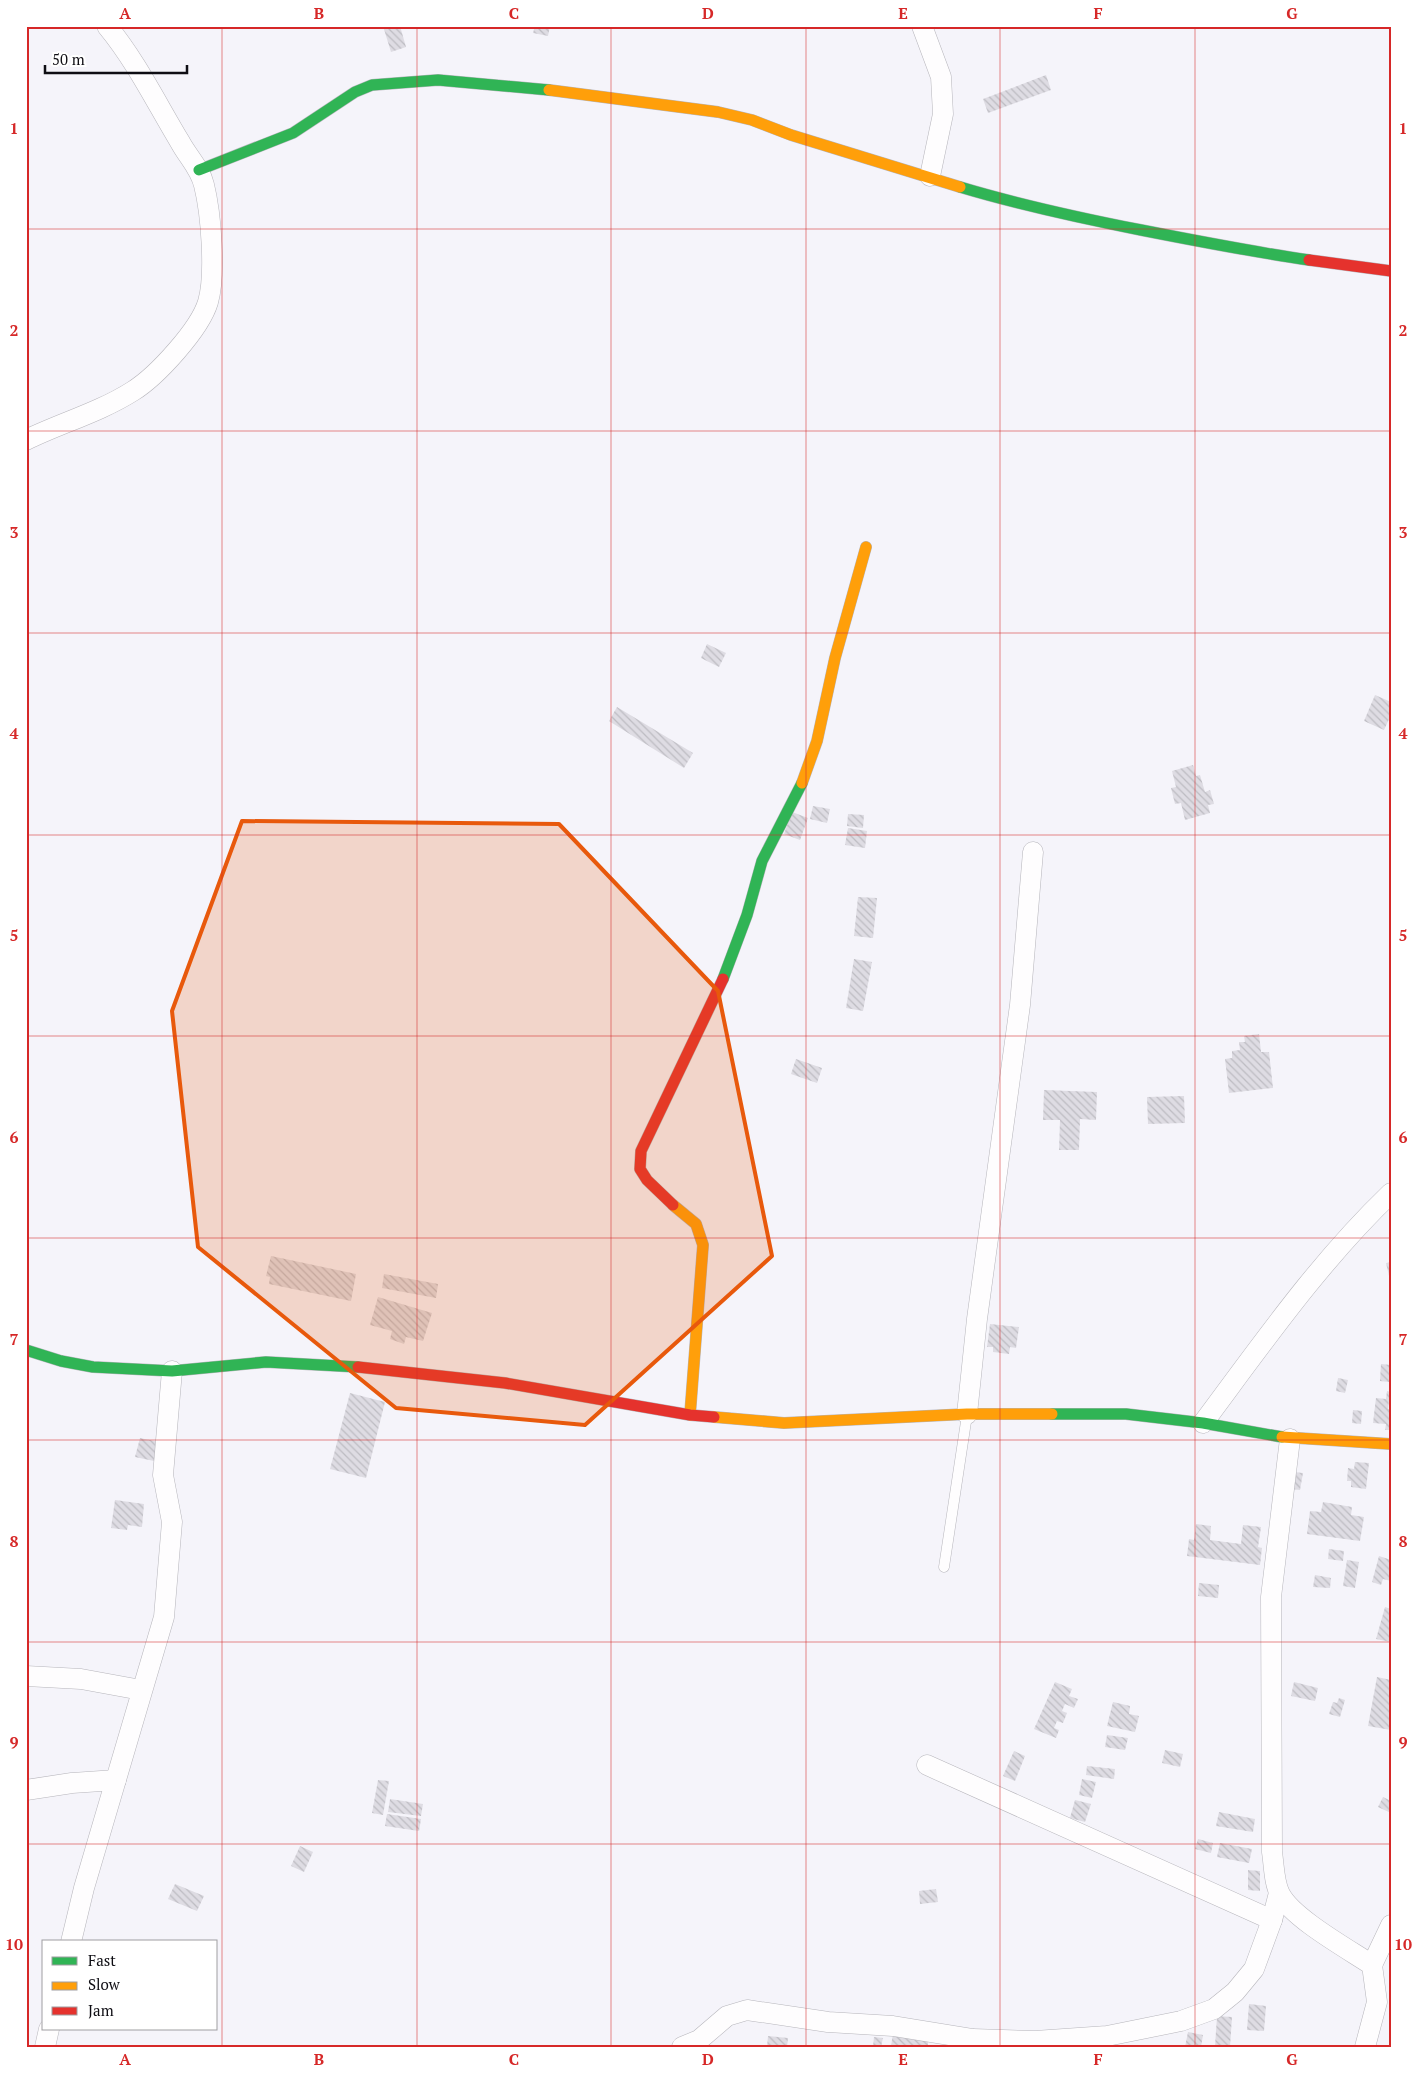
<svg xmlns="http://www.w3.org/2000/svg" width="1417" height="2073" viewBox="0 0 1417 2073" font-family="'PT Serif',serif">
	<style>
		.building { fill: url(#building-back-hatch) }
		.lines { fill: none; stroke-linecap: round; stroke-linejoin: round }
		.lane-casing { stroke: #b6b5bb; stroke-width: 11 }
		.street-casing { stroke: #b6b5bb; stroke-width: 21 }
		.fast-casing { stroke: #b6b5bb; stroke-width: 12 }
		.slow-casing { stroke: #b6b5bb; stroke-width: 12 }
		.jam-casing { stroke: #b6b5bb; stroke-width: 12 }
		.lane { stroke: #fefdfe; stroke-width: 10 }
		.street { stroke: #fefdfe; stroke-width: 20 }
		.fast { stroke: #30b455; stroke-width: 11 }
		.slow { stroke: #ff9f0a; stroke-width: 11 }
		.jam { stroke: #e5322d; stroke-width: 11 }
		.marked { fill: #e8590c; fill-opacity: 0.2; stroke: #e8590c; stroke-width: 4; stroke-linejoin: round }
		.grid { fill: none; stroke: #d62828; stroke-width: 1; stroke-opacity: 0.55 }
		.neatline { fill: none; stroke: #d62828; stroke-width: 2 }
		.grid-label { font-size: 16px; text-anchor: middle; font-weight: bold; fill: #d62828 }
	</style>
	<defs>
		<pattern id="building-back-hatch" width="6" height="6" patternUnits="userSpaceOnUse" patternTransform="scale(1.25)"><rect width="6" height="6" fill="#dedce3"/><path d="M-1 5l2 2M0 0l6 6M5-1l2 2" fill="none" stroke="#bdbcc2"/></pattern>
	</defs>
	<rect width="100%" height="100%" fill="#f5f4fa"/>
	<!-- building -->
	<g class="building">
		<polygon points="383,26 400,26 406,47 391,52"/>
		<polygon points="535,26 550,26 548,36 533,33"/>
		<polygon points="1046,75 1051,90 988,113 983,99"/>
		<polygon points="707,644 726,653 719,667 701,658"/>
		<polygon points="1375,695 1391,702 1391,715 1384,730 1364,721"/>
		<polygon points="617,707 693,753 684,768 609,721"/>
		<polygon points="1193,765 1196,776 1200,775 1205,792 1210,790 1214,804 1208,805 1210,813 1185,820 1181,803 1175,804 1171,788 1176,787 1172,771"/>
		<polygon points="813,806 830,809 827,823 810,819"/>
		<polygon points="792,812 808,818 800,840 784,834"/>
		<polygon points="848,814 864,815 863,828 847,826"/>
		<polygon points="848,828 867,831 865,848 845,845"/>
		<polygon points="858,897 877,898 873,938 854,936"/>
		<polygon points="854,959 872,962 863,1011 846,1008"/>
		<polygon points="1259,1034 1261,1052 1269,1052 1273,1088 1229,1093 1225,1059 1232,1058 1232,1051 1240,1050 1239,1042 1245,1042 1244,1036"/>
		<polygon points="796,1059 822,1068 817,1083 791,1074"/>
		<polygon points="1044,1090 1097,1092 1096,1120 1080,1119 1079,1150 1059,1150 1060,1120 1043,1120"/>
		<polygon points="1184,1096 1185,1123 1148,1124 1147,1097"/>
		<polygon points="271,1256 356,1274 351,1301 269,1284 270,1277 266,1276"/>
		<polygon points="1391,1262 1391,1280 1390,1280 1386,1263"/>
		<polygon points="384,1274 438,1284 436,1298 382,1288"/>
		<polygon points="378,1297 432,1313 423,1341 406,1337 404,1344 390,1339 392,1331 370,1325"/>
		<polygon points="990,1324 1019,1327 1016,1348 1010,1347 1009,1354 993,1352 993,1347 987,1347"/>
		<polygon points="1381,1364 1391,1365 1389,1382 1380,1381"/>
		<polygon points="1338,1378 1348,1380 1345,1393 1336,1391"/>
		<polygon points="1387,1391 1391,1392 1391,1401 1389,1401 1388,1409 1391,1409 1391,1430 1385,1430 1386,1424 1373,1423 1376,1398 1386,1399"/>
		<polygon points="350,1393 385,1402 366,1478 330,1469"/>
		<polygon points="1353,1410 1362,1411 1361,1424 1352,1423"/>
		<polygon points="140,1438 159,1442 154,1461 135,1457"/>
		<polygon points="1355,1462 1369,1463 1366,1489 1351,1487 1351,1481 1347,1481 1348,1468 1354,1469"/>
		<polygon points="1293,1472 1303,1473 1300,1490 1291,1489"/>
		<polygon points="115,1500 144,1504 142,1527 128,1525 127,1530 111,1528"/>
		<polygon points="1323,1502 1352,1507 1351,1515 1364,1517 1360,1541 1307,1534 1310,1511 1321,1512"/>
		<polygon points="1196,1524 1211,1526 1210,1540 1241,1544 1243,1525 1261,1527 1258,1547 1262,1548 1260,1565 1187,1556 1189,1539 1194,1540"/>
		<polygon points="1329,1549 1344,1551 1343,1561 1328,1559"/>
		<polygon points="1379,1556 1391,1560 1391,1581 1383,1579 1381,1585 1372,1582"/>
		<polygon points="1347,1560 1359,1562 1355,1588 1343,1586"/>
		<polygon points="1315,1575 1331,1578 1330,1588 1313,1587"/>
		<polygon points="1199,1583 1219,1585 1218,1598 1198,1596"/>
		<polygon points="1385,1607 1391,1609 1391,1642 1376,1639"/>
		<polygon points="1377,1677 1391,1680 1391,1730 1368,1726"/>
		<polygon points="1055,1682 1072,1689 1069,1696 1078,1699 1074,1708 1065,1704 1062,1711 1067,1713 1063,1723 1057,1721 1054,1728 1059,1730 1056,1738 1034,1729"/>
		<polygon points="1294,1682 1318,1688 1315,1701 1291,1696"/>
		<polygon points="1339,1698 1345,1700 1340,1717 1329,1714 1333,1702 1337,1703"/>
		<polygon points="1113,1702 1130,1706 1129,1714 1139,1716 1135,1732 1107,1726"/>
		<polygon points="1107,1735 1128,1738 1125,1750 1105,1747"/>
		<polygon points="1165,1750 1183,1754 1180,1767 1162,1763"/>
		<polygon points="1014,1751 1025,1756 1015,1781 1003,1776"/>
		<polygon points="1087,1766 1115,1769 1114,1779 1086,1775"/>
		<polygon points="1082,1779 1096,1782 1092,1798 1079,1795"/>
		<polygon points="378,1780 389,1781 383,1815 372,1813"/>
		<polygon points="1383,1797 1391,1801 1391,1813 1378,1807"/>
		<polygon points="390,1799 423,1804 421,1816 388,1812"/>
		<polygon points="1075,1800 1091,1804 1085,1822 1070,1818"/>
		<polygon points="1219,1812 1255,1819 1253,1832 1216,1826"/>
		<polygon points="387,1814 421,1819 419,1831 385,1826"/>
		<polygon points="1198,1839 1213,1843 1211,1853 1195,1849"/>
		<polygon points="1220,1843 1252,1849 1249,1863 1217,1857"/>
		<polygon points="300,1846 313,1852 304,1872 291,1866"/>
		<polygon points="1248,1870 1260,1871 1260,1891 1248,1890"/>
		<polygon points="175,1884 204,1896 197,1911 168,1899"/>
		<polygon points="936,1889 938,1902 920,1904 919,1891"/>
		<polygon points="1249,2004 1266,2006 1264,2031 1247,2030"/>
		<polygon points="1217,2016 1232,2017 1230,2047 1215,2047"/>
		<polygon points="1188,2032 1203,2035 1201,2047 1185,2047"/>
		<polygon points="893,2034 928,2038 928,2047 891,2046"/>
		<polygon points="768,2036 788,2038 787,2047 767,2047"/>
		<polygon points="874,2037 883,2038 881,2047 873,2047"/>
	</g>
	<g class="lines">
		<!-- lane casing -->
		<g class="lane-casing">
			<polyline id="lane" points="944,1567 967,1415"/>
		</g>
		<!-- street casing -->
		<g class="street-casing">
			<g id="street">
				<polyline points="922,26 941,77 943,114 930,176"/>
				<path d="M26 440C61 423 100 412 133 391 157 376 200 329 208 302 216 274 211 213 204 185 200 168 188 157 180 142 157 104 136 61 107 26"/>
				<polyline points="967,1414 977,1319 1020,1005 1033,852"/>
				<path d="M1203 1423C1262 1344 1319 1262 1391 1193"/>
				<path d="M1290 1439 1271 1597 1272 1852C1274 1865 1274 1883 1280 1894 1292 1918 1348 1949 1372 1965L1377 2002 1365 2047"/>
				<polyline points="26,1676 81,1679 141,1690"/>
				<polyline points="927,1765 1272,1920"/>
				<polyline points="26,1790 72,1783 116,1780"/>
				<polyline points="71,1942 84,1888 164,1617 172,1522 163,1475 172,1371"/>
				<polyline points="1372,1965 1391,1925"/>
				<polyline points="45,2047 49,2029"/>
				<polyline points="682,2047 699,2040 727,2016 747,2010 828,2022 893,2026 973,2039 1035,2041 1107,2036 1181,2021 1214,2009 1235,1992 1254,1969 1272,1920 1279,1893"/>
			</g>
		</g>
		<!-- fast casing -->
		<g class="fast-casing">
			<g id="fast">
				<polyline points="199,170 293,133 355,92 372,85 438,80 549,90"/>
				<path d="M960 187C1020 205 1080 218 1141 230 1197 241 1253 252 1309 260"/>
				<polyline points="723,979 747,915 762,861 802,783"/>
				<polyline points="26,1350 61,1361 93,1367 172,1371 266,1362 358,1367"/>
				<polyline points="1052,1414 1126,1414 1203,1423 1282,1437"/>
			</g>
		</g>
		<!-- slow casing -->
		<g class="slow-casing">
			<g id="slow">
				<polyline points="549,90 718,112 752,120 791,135 960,187"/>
				<polyline points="802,783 817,741 835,658 866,547"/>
				<polyline points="673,1205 696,1224 703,1245 690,1415"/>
				<polyline points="714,1417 784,1423 967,1414 1052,1414"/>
				<polyline points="1282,1437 1391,1444"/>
			</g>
		</g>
		<!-- jam casing -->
		<g class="jam-casing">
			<g id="jam">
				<polyline points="1309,260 1391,271"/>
				<polyline points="673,1205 647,1180 640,1169 641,1151 723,979"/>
				<polyline points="358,1367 505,1383 690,1415 714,1417"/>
			</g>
		</g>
		<!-- lane -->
		<use href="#lane" class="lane"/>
		<!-- street -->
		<use href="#street" class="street"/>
		<!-- fast -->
		<use href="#fast" class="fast"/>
		<!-- slow -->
		<use href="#slow" class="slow"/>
		<!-- jam -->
		<use href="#jam" class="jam"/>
	</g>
	<!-- marked area -->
	<path class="marked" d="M242 821 559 824 718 991 772 1256 585 1425 396 1408 198 1247 172 1011Z"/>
	<!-- grid -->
	<path class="grid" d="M222 26V2047M417 26V2047M611 26V2047M806 26V2047M1000 26V2047M1195 26V2047M26 229H1391M26 431H1391M26 633H1391M26 835H1391M26 1036H1391M26 1238H1391M26 1440H1391M26 1642H1391M26 1844H1391"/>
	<!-- border -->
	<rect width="1417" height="2073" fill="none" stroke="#ffffff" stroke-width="55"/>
	<!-- legend -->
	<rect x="42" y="1940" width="175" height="90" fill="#ffffff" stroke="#9f9ea1"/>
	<rect x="52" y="1957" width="25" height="8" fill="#30b455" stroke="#9f9ea1"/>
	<text x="88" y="1966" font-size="15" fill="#0e0d13">Fast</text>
	<rect x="52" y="1982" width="25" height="8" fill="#ff9f0a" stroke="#9f9ea1"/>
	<text x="88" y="1990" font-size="15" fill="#0e0d13">Slow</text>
	<rect x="52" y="2007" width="25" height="8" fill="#e5322d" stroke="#9f9ea1"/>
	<text x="88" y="2016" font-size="15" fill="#0e0d13">Jam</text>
	<!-- scale -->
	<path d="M45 65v8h142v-8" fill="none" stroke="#0e0d13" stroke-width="2.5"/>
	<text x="52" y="65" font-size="15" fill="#0e0d13" stroke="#ffffff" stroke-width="4" paint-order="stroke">50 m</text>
	<rect x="28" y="28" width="1362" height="2018" class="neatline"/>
	<g class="grid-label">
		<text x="125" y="19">A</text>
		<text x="319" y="19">B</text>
		<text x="514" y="19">C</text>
		<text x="708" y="19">D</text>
		<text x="903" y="19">E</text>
		<text x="1098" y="19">F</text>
		<text x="1292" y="19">G</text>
		<text x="14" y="134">1</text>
		<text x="1403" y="134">1</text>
		<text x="14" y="336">2</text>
		<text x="1403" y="336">2</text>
		<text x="14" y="538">3</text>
		<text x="1403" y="538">3</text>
		<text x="14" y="739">4</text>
		<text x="1403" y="739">4</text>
		<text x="14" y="941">5</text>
		<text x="1403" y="941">5</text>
		<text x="14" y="1143">6</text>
		<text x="1403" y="1143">6</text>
		<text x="14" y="1345">7</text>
		<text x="1403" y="1345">7</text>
		<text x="14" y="1547">8</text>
		<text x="1403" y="1547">8</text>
		<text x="14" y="1748">9</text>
		<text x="1403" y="1748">9</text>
		<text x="14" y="1950">10</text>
		<text x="1403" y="1950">10</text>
		<text x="125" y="2065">A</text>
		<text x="319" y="2065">B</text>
		<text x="514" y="2065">C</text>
		<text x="708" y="2065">D</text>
		<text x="903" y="2065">E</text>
		<text x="1098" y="2065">F</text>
		<text x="1292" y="2065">G</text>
	</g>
</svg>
